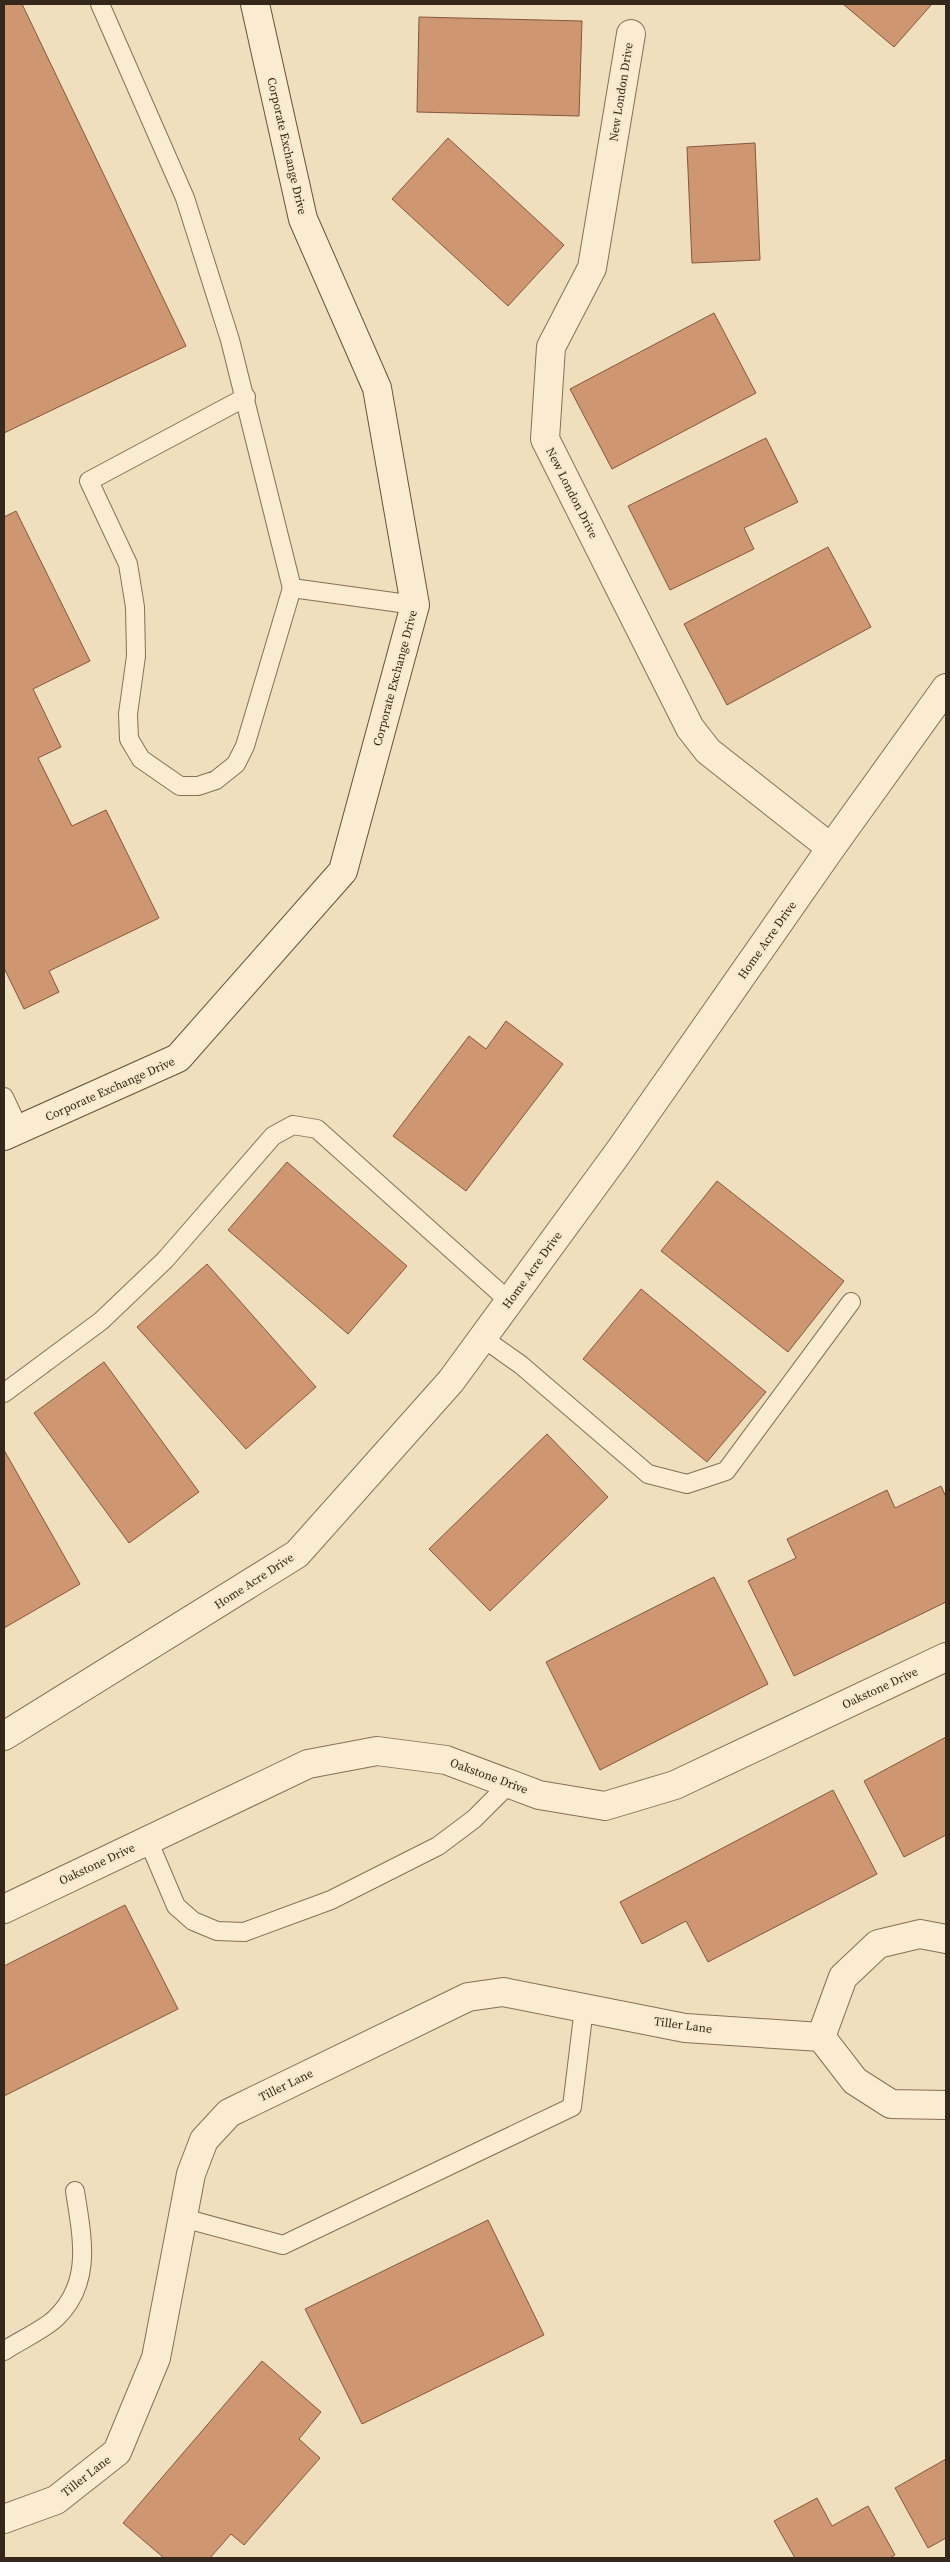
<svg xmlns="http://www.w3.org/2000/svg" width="950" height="2562" viewBox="0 0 950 2562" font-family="'Source Serif 4',serif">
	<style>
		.building { fill: #ce9671; stroke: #86573b }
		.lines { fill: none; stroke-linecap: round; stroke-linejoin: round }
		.lane-casing { stroke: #876f56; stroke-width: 20 }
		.street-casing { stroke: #876f56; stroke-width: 30 }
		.secondary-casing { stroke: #685039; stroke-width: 30 }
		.lane { stroke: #faecd0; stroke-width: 18 }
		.street { stroke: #faecd0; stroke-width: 28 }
		.secondary { stroke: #faecd0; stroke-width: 28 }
		.labels { text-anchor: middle; stroke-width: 4.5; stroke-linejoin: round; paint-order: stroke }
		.street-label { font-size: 12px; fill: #35271b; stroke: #f6e9cc }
	</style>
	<rect width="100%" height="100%" fill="#efdfbd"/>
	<!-- building -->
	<g class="building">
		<polygon points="4,4 22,4 186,346 4,433"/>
		<polygon points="843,4 932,4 894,47"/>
		<polygon points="419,17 582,21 579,116 417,112"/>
		<polygon points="448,138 564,245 508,306 392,199"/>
		<polygon points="755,143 760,260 692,263 687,147"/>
		<polygon points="714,313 756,393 612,469 570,389"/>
		<polygon points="766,438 798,502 744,528 754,549 670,590 628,506"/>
		<polygon points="16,511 90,661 33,689 61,747 38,758 72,826 106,810 159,918 49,971 59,992 24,1009 4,968 4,517"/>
		<polygon points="828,547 871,627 727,705 684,624"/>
		<polygon points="506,1021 563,1064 466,1191 393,1136 469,1036 486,1049"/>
		<polygon points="287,1162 407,1266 348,1334 228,1230"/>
		<polygon points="717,1181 844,1281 788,1352 661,1251"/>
		<polygon points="207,1264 316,1387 246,1449 137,1327"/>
		<polygon points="641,1289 766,1392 707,1462 583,1359"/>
		<polygon points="104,1362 199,1492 129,1543 34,1413"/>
		<polygon points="547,1434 608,1497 490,1611 429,1549"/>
		<polygon points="4,1450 80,1584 4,1628"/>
		<polygon points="941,1486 946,1497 946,1602 794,1676 748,1581 796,1558 787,1539 887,1490 895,1508"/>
		<polygon points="714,1577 768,1684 600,1770 546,1662"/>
		<polygon points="946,1737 946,1835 904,1857 864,1781"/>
		<polygon points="833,1790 877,1874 708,1962 686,1921 642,1944 620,1902"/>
		<polygon points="125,1905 178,2009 4,2096 4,1966"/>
		<polygon points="488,2220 544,2335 362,2424 305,2309"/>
		<polygon points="262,2361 321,2412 299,2439 320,2458 244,2545 231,2534 210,2558 164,2558 123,2523"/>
		<polygon points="946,2459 946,2538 928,2548 895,2488"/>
		<polygon points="817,2498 832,2526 868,2506 895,2555 890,2558 795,2558 774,2521"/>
	</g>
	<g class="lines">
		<!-- lane casing -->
		<g class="lane-casing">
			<g id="lane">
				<polyline points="100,4 185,198 230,340 292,588 415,605"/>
				<polyline points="246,397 89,481 128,564 135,607 136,656 128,714 129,739 141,759 180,786 198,786 216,780 236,764 245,746 292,588"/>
				<polyline points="4,1097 19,1129"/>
				<polyline points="483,1338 521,1365 648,1474 687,1484 726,1471 851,1302"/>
				<polyline points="4,1393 101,1321 165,1260 273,1136 293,1125 317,1129 509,1301"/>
				<polyline points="148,1840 176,1906 193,1921 217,1931 244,1932 331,1900 438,1846 474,1819 509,1784"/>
				<polyline points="183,2218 283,2245 572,2107 584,2008"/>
				<path d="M4 2351C20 2340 42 2331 56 2318 93 2282 82 2237 75 2191"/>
			</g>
		</g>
		<!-- street casing -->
		<g class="street-casing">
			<g id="street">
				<polyline points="631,34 592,268 551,347 545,439 690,728 708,751 831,848"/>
				<polyline points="4,1736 297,1554 451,1381 620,1150 831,848 946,688"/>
				<polyline points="4,1909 308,1764 377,1751 446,1760 539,1795 605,1806 675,1785 946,1657"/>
				<polyline points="821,2037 843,1977 878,1944 920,1934 946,1939"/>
				<polyline points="4,2519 56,2500 117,2452 156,2358 191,2174 204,2140 229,2113 468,1997 503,1992 685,2028 821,2037 855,2081 891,2104 946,2105"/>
			</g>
		</g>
		<!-- secondary casing -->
		<g class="secondary-casing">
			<polyline id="secondary" points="4,1136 178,1058 343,871 415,605 377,388 303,219 255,4"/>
		</g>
		<!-- lane -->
		<use href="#lane" class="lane"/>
		<!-- street -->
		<use href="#street" class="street"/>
		<!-- secondary -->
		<use href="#secondary" class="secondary"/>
	</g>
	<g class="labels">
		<!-- street labels -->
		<g class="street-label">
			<text transform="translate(621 92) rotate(-81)" y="4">New London Drive</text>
			<text transform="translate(287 146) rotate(77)" y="4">Corporate Exchange Drive</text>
			<text transform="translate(572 493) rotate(63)" y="4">New London Drive</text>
			<text transform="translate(395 678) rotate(-75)" y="4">Corporate Exchange Drive</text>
			<text transform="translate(767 940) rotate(-55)" y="4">Home Acre Drive</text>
			<text transform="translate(110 1089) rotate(-24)" y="4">Corporate Exchange Drive</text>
			<text transform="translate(532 1270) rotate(-54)" y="4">Home Acre Drive</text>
			<text transform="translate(254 1581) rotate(-33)" y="4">Home Acre Drive</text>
			<text transform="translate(880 1688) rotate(-25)" y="4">Oakstone Drive</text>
			<text transform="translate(489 1776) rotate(20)" y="4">Oakstone Drive</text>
			<text transform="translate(97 1864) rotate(-25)" y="4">Oakstone Drive</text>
			<text transform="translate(683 2025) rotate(8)" y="4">Tiller Lane</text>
			<text transform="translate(286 2085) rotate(-26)" y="4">Tiller Lane</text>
			<text transform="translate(86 2476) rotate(-38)" y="4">Tiller Lane</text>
		</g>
	</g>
	<!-- border -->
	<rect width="950" height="2562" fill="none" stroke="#35271b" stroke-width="10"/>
</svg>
